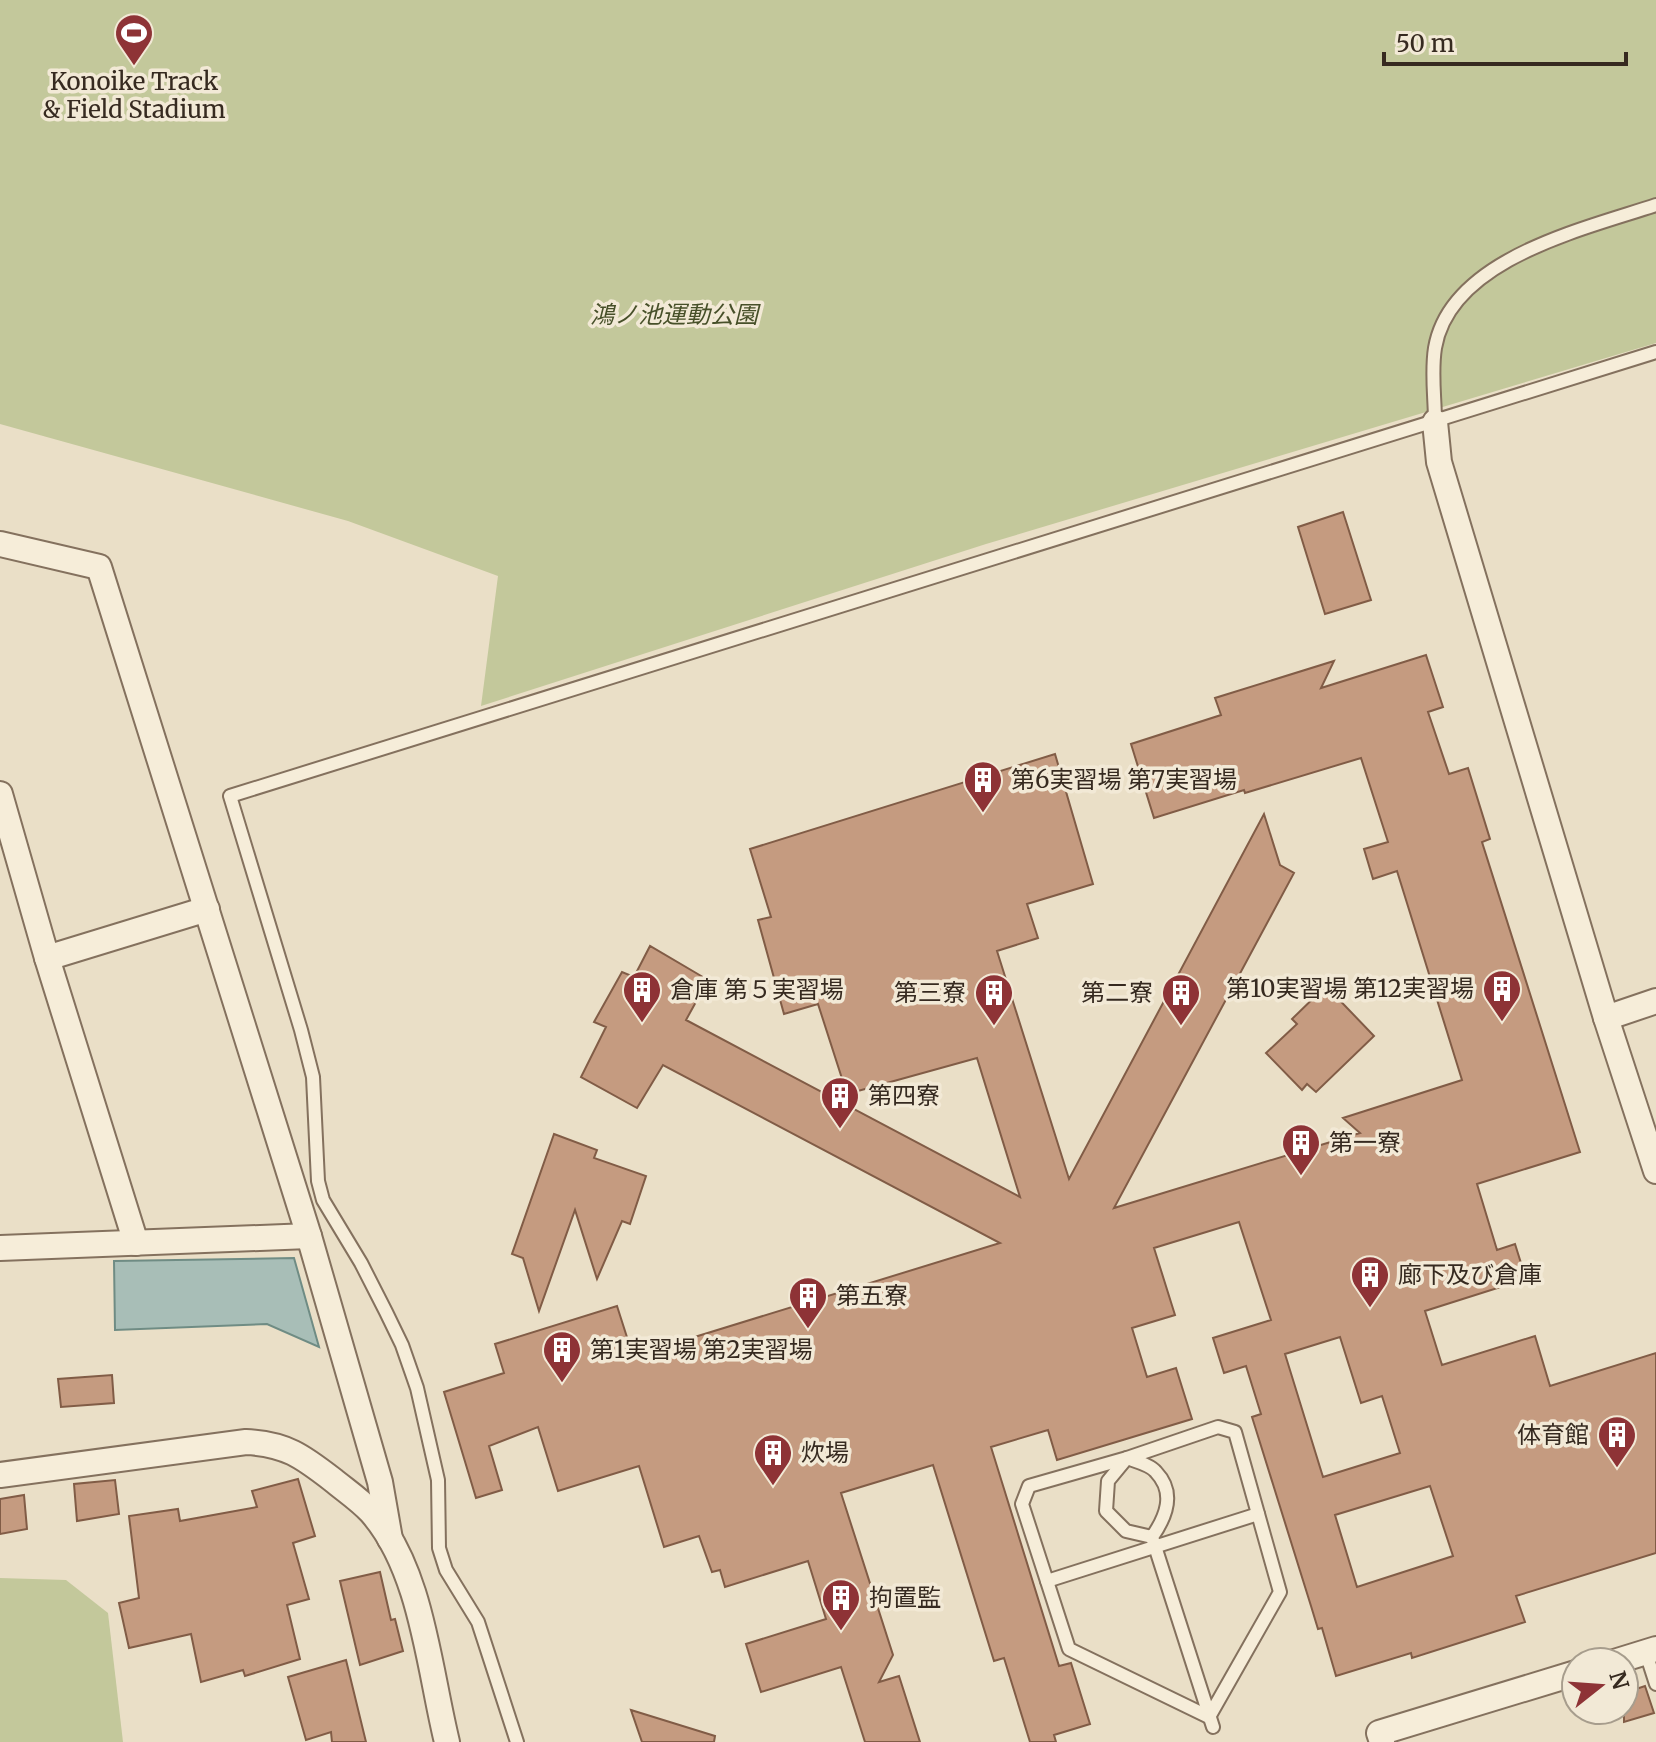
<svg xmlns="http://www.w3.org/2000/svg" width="1656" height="1742" viewBox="0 0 1656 1742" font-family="Merriweather,'Noto Sans JP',serif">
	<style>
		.green { fill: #c3c89b }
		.water { fill: #a8beb7; stroke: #6f8c84; stroke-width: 2 }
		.building { fill: #c59b80; stroke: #815c46; stroke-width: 2; fill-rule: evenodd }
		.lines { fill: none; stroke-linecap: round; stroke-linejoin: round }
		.lane-casing { stroke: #84715e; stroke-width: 16 }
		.street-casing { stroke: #84715e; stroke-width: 28 }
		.lane { stroke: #f6edd9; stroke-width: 12 }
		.street { stroke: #f6edd9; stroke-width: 24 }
		.labels { text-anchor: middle; stroke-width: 7; stroke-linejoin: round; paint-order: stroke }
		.poi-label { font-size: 24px; fill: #362a20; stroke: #f2e9d6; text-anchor: start }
		.park-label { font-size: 24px; font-style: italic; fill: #475029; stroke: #f2e9d6 }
	</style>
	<rect width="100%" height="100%" fill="#eadfc7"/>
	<!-- green -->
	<g class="green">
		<polygon points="0,0 1656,0 1656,343 986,544 481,706 498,576 348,521 0,424"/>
		<polygon points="0,1578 66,1580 108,1613 123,1742 0,1742"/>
	</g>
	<!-- water -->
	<polygon class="water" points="294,1258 319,1347 267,1324 115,1330 114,1261"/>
	<!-- building -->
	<g class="building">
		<polygon points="1343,512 1371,600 1325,614 1298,527"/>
		<path d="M1426 655 1443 707 1428 712 1449 774 1468 768 1490 839 1482 842 1580 1152 1477 1184 1497 1250 1515 1244 1526 1279 1425 1311 1442 1365 1535 1336 1550 1386 1656 1353V1553L1516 1596 1525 1622 1412 1658 1411 1653 1336 1676 1322 1628 1318 1629 1311 1606 1252 1417 1261 1414 1246 1366 1224 1373 1213 1338 1271 1320 1239 1222 1154 1248 1175 1315 1132 1328 1147 1377 1176 1368 1192 1419 1057 1460 1048 1430 991 1447 1059 1666 1071 1663 1090 1724 1054 1735 1056 1742H1030L1004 1658 994 1661 933 1465 841 1493 893 1655 879 1682 899 1676 920 1742H865L841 1667 761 1692 746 1644 826 1619 808 1561 725 1587 720 1570 712 1572 699 1536 664 1547 639 1466 558 1491 538 1427 489 1446 502 1490 476 1498 444 1392 504 1373 495 1344 617 1306 633 1356 1000 1243 663 1065 637 1108 581 1077 606 1027 594 1022 622 972 634 977 650 946 708 980 686 1020 1020 1197 977 1058 847 1094 818 1004 784 1014 758 920 771 917 750 849 1055 754 1093 884 1027 904 1038 938 997 951 1069 1179 1264 814 1280 865 1294 873 1114 1208 1360 1133 1343 1118 1462 1080 1397 871 1373 879 1364 849 1388 842 1361 758 1245 793 1244 790 1154 818 1131 744 1221 715 1215 698 1334 661 1321 688ZM1340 1337 1361 1403 1382 1396 1400 1453 1323 1477 1285 1354ZM1430 1486 1453 1556 1357 1587 1335 1515Z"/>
		<polygon points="1326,986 1374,1036 1316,1092 1307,1084 1302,1090 1266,1053 1297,1024 1292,1019"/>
		<polygon points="554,1134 597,1150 594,1158 646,1176 630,1224 622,1221 597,1279 575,1210 539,1311 523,1258 512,1254"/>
		<polygon points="112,1375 114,1403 61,1407 58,1379"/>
		<polygon points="298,1479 315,1536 293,1543 309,1599 287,1605 300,1659 245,1676 243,1670 201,1682 191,1634 129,1648 119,1603 139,1598 129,1516 178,1509 180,1521 257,1507 252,1491"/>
		<polygon points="115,1480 119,1514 77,1521 74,1484"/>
		<polygon points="24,1495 27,1529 0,1534 0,1499"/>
		<polygon points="380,1572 391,1620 395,1619 403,1651 360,1665 340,1581"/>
		<polygon points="346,1660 366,1742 332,1742 331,1732 306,1740 288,1677"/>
		<polygon points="1645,1686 1654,1713 1624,1722 1624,1693"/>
		<polygon points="631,1710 715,1736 714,1742 642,1742"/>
	</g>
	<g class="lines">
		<!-- lane casing -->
		<g class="lane-casing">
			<g id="lane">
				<path d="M1435 422C1435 397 1431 373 1435 348 1450 259 1584 229 1656 205"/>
				<polygon points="1218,1427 1235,1432 1280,1592 1209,1717 1069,1649 1022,1504 1029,1486 1127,1458"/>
				<path d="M1152 1537 1126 1531 1106 1511 1108 1481 1127 1458C1135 1461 1151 1465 1156 1472 1176 1493 1166 1517 1152 1537L1213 1727"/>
				<polyline points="1047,1581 1258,1514"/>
				<polyline points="1646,1653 1656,1684"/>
				<polyline points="517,1742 478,1622 446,1570 439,1548 438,1480 417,1388 402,1345 386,1312 361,1263 323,1200 318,1181 313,1077 301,1030 230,796 1656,352"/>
			</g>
		</g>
		<!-- street casing -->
		<g class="street-casing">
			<g id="street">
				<polyline points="1435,422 1439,462 1606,1018 1656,1171"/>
				<polyline points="0,544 99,567 309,1236 380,1482 390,1539"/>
				<polyline points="0,794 47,958 136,1243"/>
				<polyline points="47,958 207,909"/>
				<polyline points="1606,1018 1656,1001"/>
				<polyline points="0,1248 309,1236"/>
				<path d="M0 1475 246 1442C286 1444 302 1456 333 1480 345 1490 360 1500 371 1512 422 1570 429 1669 447 1742"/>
				<polyline points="1614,1662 1656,1649"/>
				<polyline points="1382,1742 1379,1733 1576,1673"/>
			</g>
		</g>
		<!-- lane -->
		<use href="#lane" class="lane"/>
		<!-- street -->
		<use href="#street" class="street"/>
	</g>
	<!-- icons -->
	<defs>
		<g id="stadium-pin" transform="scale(2)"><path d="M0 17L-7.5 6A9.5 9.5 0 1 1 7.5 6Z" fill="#8e3336" stroke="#f2e9d6"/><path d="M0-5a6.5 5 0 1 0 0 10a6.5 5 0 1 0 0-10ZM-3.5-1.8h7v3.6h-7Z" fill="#fff"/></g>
		<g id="building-pin" transform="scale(2)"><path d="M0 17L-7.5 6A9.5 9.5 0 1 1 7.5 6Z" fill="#8e3336" stroke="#f2e9d6"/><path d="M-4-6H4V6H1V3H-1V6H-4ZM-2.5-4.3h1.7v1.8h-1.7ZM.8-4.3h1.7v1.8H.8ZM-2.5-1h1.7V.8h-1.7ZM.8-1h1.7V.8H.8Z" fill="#fff"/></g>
	</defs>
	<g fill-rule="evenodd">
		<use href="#stadium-pin" x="134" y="33"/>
		<use href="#building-pin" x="983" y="780"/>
		<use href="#building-pin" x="1502" y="989"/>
		<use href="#building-pin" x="642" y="990"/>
		<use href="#building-pin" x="994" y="993"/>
		<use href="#building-pin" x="1181" y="993"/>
		<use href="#building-pin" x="840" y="1096"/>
		<use href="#building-pin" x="1301" y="1143"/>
		<use href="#building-pin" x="1370" y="1275"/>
		<use href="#building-pin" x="808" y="1296"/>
		<use href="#building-pin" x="562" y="1350"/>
		<use href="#building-pin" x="1617" y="1435"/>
		<use href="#building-pin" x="773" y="1453"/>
		<use href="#building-pin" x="841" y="1598"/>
	</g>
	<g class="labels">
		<!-- poi labels -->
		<g class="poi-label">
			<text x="134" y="90" text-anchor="middle">Konoike Track<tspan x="134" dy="28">&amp; Field Stadium</tspan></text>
			<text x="1011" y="788">第6実習場 第7実習場</text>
			<text x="1474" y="997" text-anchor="end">第10実習場 第12実習場</text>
			<text x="670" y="998">倉庫 第５実習場</text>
			<text x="966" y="1001" text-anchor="end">第三寮</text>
			<text x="1153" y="1001" text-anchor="end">第二寮</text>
			<text x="868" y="1104">第四寮</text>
			<text x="1329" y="1151">第一寮</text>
			<text x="1398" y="1283">廊下及び倉庫</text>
			<text x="836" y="1304">第五寮</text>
			<text x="590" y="1358">第1実習場 第2実習場</text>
			<text x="1589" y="1443" text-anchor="end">体育館</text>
			<text x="801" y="1461">炊場</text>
			<text x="869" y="1606">拘置監</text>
		</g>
		<!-- park labels -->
		<g class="park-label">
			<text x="674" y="323">鴻ノ池運動公園</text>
		</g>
	</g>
	<!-- north arrow -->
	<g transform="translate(1600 1686) rotate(73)"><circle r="38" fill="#f2e9d6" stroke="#a79d8d" stroke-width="2"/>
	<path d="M0-6L14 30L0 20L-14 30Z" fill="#8e3336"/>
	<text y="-12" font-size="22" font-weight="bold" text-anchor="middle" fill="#362a20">N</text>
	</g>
	<!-- scale -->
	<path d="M1384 52v12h242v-12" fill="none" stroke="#362a20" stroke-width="4"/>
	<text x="1396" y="52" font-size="24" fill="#362a20" stroke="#f2e9d6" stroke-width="6" paint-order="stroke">50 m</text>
</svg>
